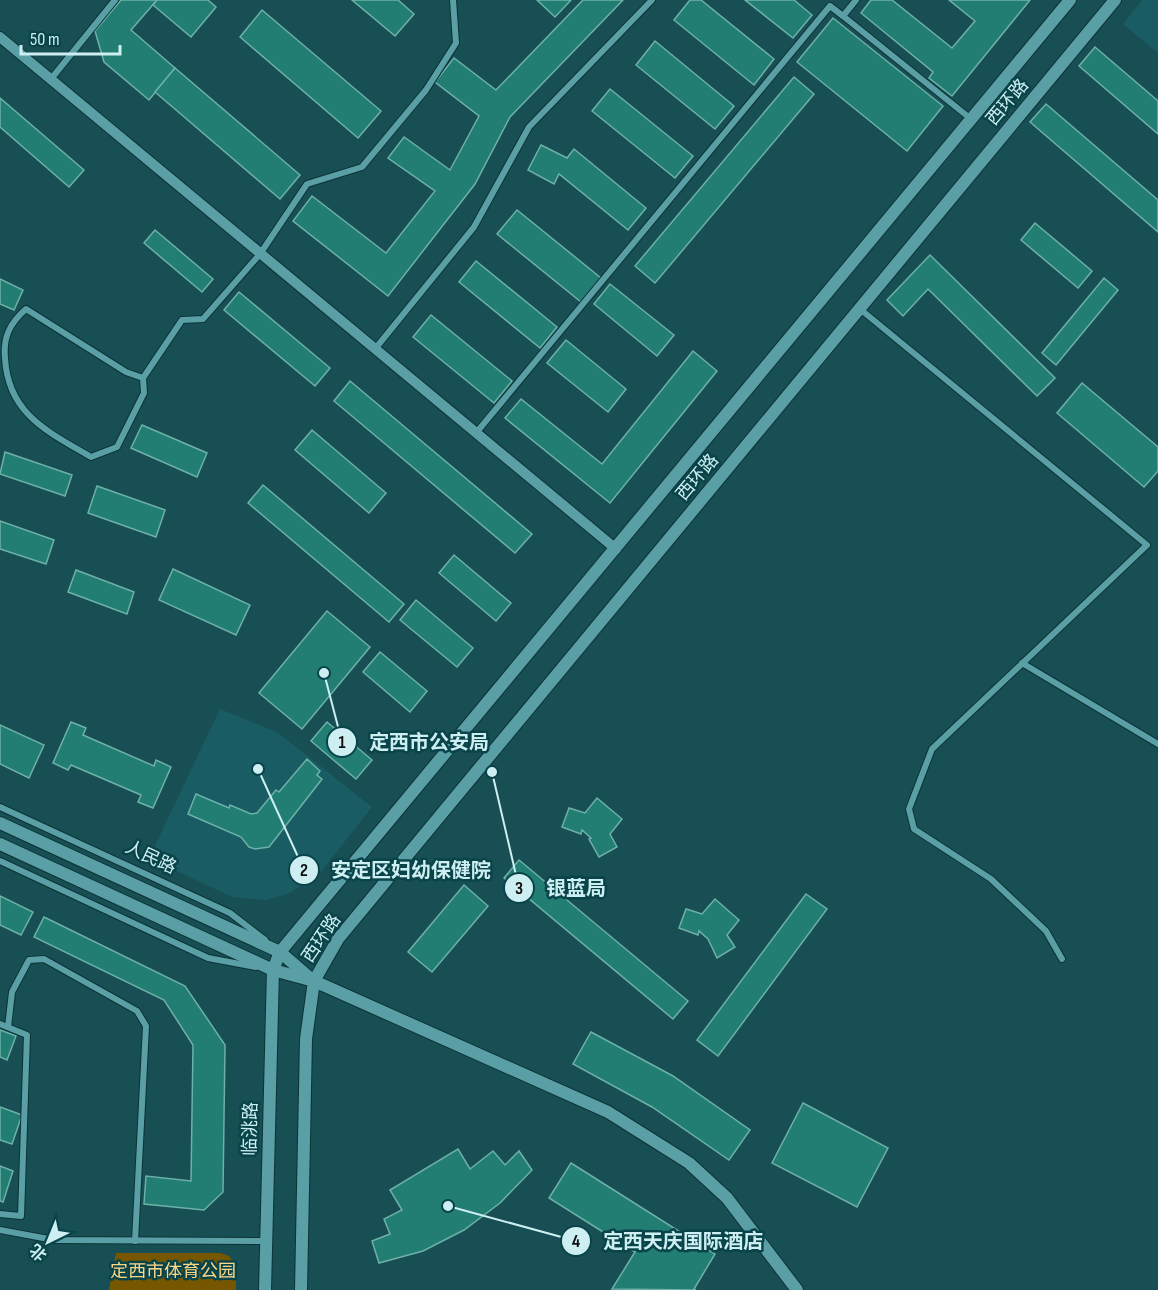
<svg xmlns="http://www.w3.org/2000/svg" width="1158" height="1290" viewBox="0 0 1158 1290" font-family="'Sofia Sans Condensed','Noto Sans SC',sans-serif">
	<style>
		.built { fill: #195c63 }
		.green { fill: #765700 }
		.building { fill: #227d73; stroke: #6db1a7; stroke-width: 1.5 }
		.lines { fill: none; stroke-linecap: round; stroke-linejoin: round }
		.minor-casing { stroke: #0c3336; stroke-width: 8 }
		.tertiary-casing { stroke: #0c3336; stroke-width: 12 }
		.secondary-casing { stroke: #0c3336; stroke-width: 14 }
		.minor { stroke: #5a9fa6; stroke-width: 6 }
		.tertiary { stroke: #5a9fa6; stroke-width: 10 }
		.secondary { stroke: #5a9fa6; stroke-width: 12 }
		.labels { text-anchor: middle; stroke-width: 5; stroke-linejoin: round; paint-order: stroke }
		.street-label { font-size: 18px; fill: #cdeff2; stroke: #09444a }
		.park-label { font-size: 18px; fill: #fed786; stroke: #09444a }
		.leader { fill: none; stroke: #cdeff2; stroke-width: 2 }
		.callout-dot { fill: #cdeff2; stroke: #09444a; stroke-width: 2 }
		.mark-label { font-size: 18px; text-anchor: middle; font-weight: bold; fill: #111 }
		.callout-label { font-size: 20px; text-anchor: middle; font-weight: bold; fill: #cdeff2; stroke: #09444a; stroke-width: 5; stroke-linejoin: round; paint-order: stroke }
	</style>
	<rect width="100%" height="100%" fill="#184f54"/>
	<!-- built -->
	<g class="built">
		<polygon points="1142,0 1158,0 1158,53 1123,24"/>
		<polygon points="220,709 277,732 372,807 320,873 288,894 265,900 232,897 149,858"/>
	</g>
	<!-- green -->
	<polygon class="green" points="116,1253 220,1253 229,1256 236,1265 236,1290 109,1290"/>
	<!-- building -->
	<g class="building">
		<polygon points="121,0 157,0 131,30 175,68 149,100 104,62 95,31"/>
		<polygon points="157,0 208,0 216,7 191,37 153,5"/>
		<polygon points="352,0 398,0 414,14 395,36"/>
		<polygon points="537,0 571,0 555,17"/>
		<polygon points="583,0 623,0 510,117 475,184 388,296 293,221 312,196 386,253 435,191 388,158 404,137 450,170 479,116 435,82 454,58 496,90"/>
		<polygon points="690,0 701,0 774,59 754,85 674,20"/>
		<polygon points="745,0 794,0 812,15 793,38"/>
		<polygon points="871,0 892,0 952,48 975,21 949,0 1030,0 952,96 929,78 933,72 861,13"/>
		<polygon points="262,10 381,111 358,138 240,37"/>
		<polygon points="833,18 943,106 907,151 797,62"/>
		<polygon points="655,41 734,106 715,129 636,65"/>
		<polygon points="1095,47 1158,101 1158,134 1079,66"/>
		<polygon points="175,68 300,175 280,199 155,92"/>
		<polygon points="794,77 814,94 655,283 635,266"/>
		<polygon points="610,89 693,156 675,178 592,111"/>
		<polygon points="0,98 84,170 69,187 0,127"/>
		<polygon points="1046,104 1158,200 1158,232 1030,122"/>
		<polygon points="541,145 567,158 574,149 646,208 628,230 559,174 554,184 528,170"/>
		<polygon points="517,210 601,278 581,302 497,234"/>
		<polygon points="1035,223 1092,271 1078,288 1021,240"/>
		<polygon points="155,230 213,279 202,292 144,243"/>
		<polygon points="930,255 1055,378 1037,396 928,289 903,316 887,300"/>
		<polygon points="476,261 557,327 540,348 459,282"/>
		<polygon points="1104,278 1118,290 1056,365 1042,353"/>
		<polygon points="0,279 23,290 14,310 0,304"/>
		<polygon points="610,284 674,335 657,356 594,304"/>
		<polygon points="239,292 330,368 315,386 224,310"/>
		<polygon points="431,315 512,381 494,403 413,337"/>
		<polygon points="566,340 626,389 608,412 547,363"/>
		<polygon points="693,351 717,371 610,503 505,418 521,399 602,464"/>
		<polygon points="350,381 532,534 515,553 334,401"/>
		<polygon points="1082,383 1158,447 1158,471 1144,487 1057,413"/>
		<polygon points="142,425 207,453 197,477 131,448"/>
		<polygon points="312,430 386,493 369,513 295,450"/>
		<polygon points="5,452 72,475 65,496 0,474"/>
		<polygon points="263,485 404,604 389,622 248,503"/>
		<polygon points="97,486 165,510 156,537 88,513"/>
		<polygon points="0,521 54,540 46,564 0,549"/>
		<polygon points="454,555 511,603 496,621 439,573"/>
		<polygon points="173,569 250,605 236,635 159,600"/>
		<polygon points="76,570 134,592 127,614 68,592"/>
		<polygon points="416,600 473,648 457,667 400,620"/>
		<polygon points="327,611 370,647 302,729 259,693"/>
		<polygon points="380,652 427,691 410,712 363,672"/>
		<polygon points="71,722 86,728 83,735 154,766 156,760 171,767 153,808 138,802 141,795 71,765 68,770 53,763"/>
		<polygon points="327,722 372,760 356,779 311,741"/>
		<polygon points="0,725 44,745 29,778 0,764"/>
		<polygon points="307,759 320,771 317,775 322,779 269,847 255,849 249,847 241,837 188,814 196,794 229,808 230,805 251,814 257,813 276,790 279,792"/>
		<polygon points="597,798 622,819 610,834 617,847 599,857 589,839 591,838 582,830 581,834 562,827 569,808 585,813"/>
		<polygon points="519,860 688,1001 673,1019 504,878"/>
		<polygon points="464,885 488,906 432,972 408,952"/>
		<polygon points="806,894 827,909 718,1056 697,1040"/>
		<polygon points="0,896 33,912 21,935 0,925"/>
		<polygon points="715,899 739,920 727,935 735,947 717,958 708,939 699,931 698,935 679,928 686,909 702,914"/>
		<polygon points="44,917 185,986 225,1045 223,1192 204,1210 144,1204 146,1176 191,1181 193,1045 164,1000 34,937"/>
		<polygon points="0,1030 16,1036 7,1060 0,1057"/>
		<polygon points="591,1032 673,1076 750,1130 729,1160 652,1107 573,1064"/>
		<polygon points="803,1103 888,1148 857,1207 772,1163"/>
		<polygon points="0,1107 22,1115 12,1144 0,1140"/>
		<polygon points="458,1149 470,1169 493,1151 505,1165 519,1151 532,1170 500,1203 464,1230 423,1251 379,1263 372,1241 390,1234 384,1219 402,1210 390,1190"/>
		<polygon points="571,1163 715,1254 694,1289 696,1290 612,1289 635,1252 549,1198"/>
		<polygon points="0,1166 13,1171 3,1202 0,1201"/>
	</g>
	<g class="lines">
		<!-- minor casing -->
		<g class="minor-casing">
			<g id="minor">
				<polyline points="856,0 843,16 971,119"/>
				<polyline points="51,79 115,0"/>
				<polyline points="860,309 1147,545 932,749 909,809 914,829 991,879 1046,931 1062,959"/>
				<polyline points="375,349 474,227 529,127 652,0"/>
				<path d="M143 378 126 372 26 309C10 323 3 337 5 358 8 414 48 432 91 457L117 447 144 393 143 378 182 320 203 319 260 254 307 184 362 167 426 90 456 43 453 0"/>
				<polyline points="476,433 830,6 843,16"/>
				<polyline points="1022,663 1158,744"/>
				<polyline points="0,807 230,913 265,940"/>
				<polyline points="0,861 208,958 256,967"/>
				<polyline points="0,1024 27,1035 21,1216 0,1214"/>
				<polyline points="8,1027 12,992 29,960 44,959 137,1011 146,1026 135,1241"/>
				<polyline points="0,1230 54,1240 266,1241"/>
			</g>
		</g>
		<!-- tertiary casing -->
		<g class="tertiary-casing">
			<polyline id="tertiary" points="0,37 616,549"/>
		</g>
		<!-- secondary casing -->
		<g class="secondary-casing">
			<g id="secondary">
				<polyline points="0,823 280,952 310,978"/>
				<polyline points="0,844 273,970 314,981 608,1112 689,1163 727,1198 797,1290"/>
				<polyline points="265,1290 273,970 280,952 1070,0"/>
				<polyline points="301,1290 306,1039 314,981 338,939 1115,0"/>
			</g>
		</g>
		<!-- minor -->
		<use href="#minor" class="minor"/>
		<!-- tertiary -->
		<use href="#tertiary" class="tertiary"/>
		<!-- secondary -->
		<use href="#secondary" class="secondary"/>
	</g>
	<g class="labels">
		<!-- street labels -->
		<g class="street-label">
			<text transform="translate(1007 102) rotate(-50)" y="6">西环路</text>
			<text transform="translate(697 477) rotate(-50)" y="6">西环路</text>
			<text transform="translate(151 857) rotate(25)" y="6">人民路</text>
			<text transform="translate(321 938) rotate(-56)" y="6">西环路</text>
			<text transform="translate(250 1129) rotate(-89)" y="6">临洮路</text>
		</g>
		<!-- park labels -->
		<g class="park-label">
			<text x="173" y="1277">定西市体育公园</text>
		</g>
	</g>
	<!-- callouts -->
	<path class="leader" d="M324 673L342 742M258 769L304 870M492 772L519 888M448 1206L576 1241"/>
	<g class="callout-dot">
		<circle cx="324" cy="673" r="6"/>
		<circle cx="258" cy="769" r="6"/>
		<circle cx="492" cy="772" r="6"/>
		<circle cx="448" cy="1206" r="6"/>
		<circle cx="342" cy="742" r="15"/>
		<circle cx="304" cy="870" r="15"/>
		<circle cx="519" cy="888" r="15"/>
		<circle cx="576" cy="1241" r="15"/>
	</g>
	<g class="mark-label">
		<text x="342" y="748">1</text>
		<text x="304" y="876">2</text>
		<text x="519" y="894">3</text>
		<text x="576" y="1247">4</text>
	</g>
	<g class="callout-label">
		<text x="429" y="749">定西市公安局</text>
		<text x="411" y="877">安定区妇幼保健院</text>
		<text x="576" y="895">银蓝局</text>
		<text x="683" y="1248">定西天庆国际酒店</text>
	</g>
	<!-- north arrow -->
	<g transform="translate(48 1242) rotate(223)" stroke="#09444a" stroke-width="4.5" paint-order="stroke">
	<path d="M0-4.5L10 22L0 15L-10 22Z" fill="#cdeff2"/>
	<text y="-9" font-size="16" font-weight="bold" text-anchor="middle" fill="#cdeff2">北</text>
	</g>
	<!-- scale -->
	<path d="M21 45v9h99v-9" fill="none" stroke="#cdeff2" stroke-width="3"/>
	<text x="30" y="45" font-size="18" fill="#cdeff2" stroke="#09444a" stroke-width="4.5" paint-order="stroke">50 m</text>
</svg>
